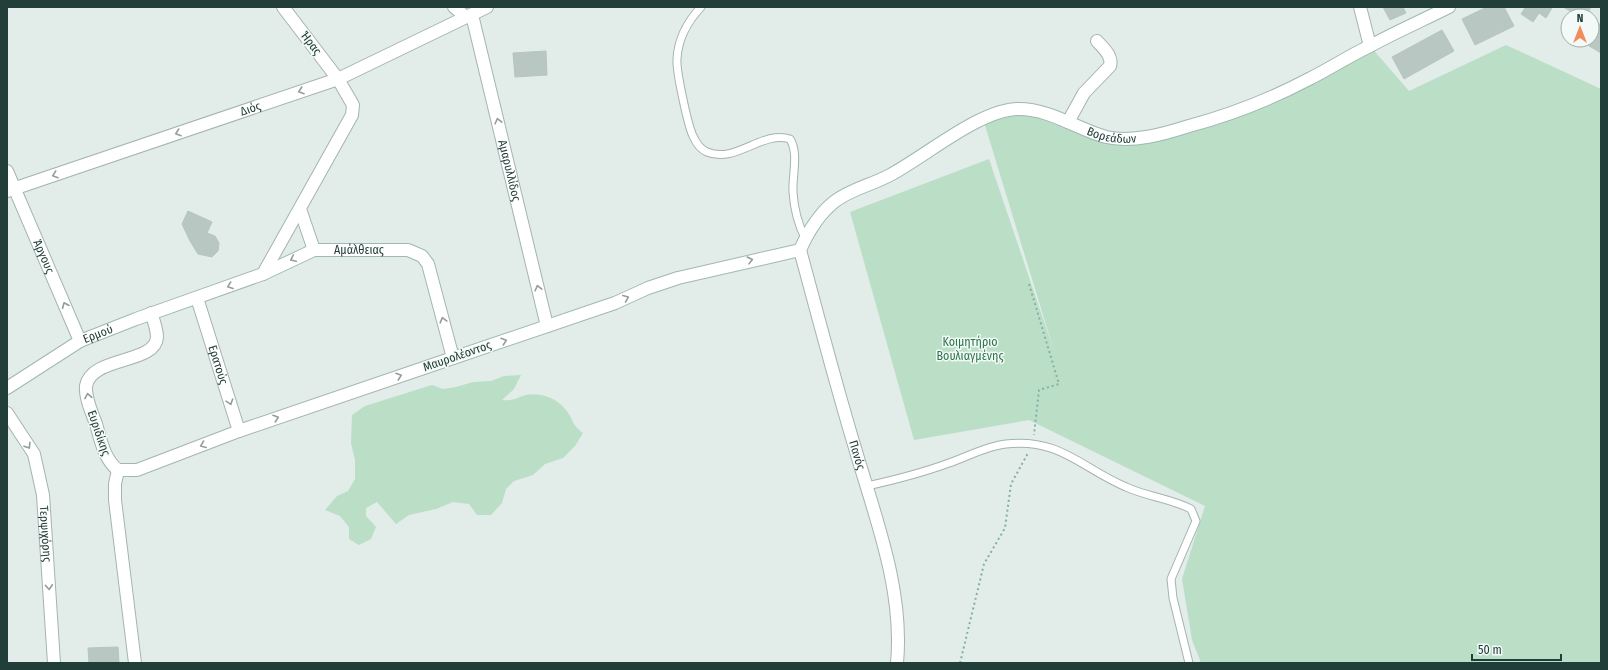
<svg xmlns="http://www.w3.org/2000/svg" width="1608" height="670" viewBox="0 0 1608 670" font-family="'Fira Sans Condensed',sans-serif">
	<style>
		.green { fill: #bbdec7 }
		.building { fill: #b8c7c2; stroke: #b5c6c0 }
		.lines { fill: none; stroke-linecap: round; stroke-linejoin: round }
		.lane-casing { stroke: #a5b4b1; stroke-width: 9 }
		.street-casing { stroke: #a5b4b1; stroke-width: 14 }
		.secondary-casing { stroke: #a0b8b2; stroke-width: 14 }
		.path { stroke: #83b0a6; stroke-width: 2; stroke-dasharray: 2 3; stroke-linecap: butt }
		.lane { stroke: #fff; stroke-width: 7 }
		.street { stroke: #fff; stroke-width: 12 }
		.secondary { stroke: #fff; stroke-width: 12 }
		.oneway { stroke: #909e9c }
		.labels { text-anchor: middle; stroke-width: 3; stroke-linejoin: round; paint-order: stroke }
		.street-label { font-size: 12px; fill: #223e39; stroke: #f3f9f6 }
		.park-label { font-size: 12px; fill: #2c754e; stroke: #f3f9f6 }
	</style>
	<rect width="100%" height="100%" fill="#e2ece9"/>
	<!-- green -->
	<g class="green">
		<polygon points="1506,45 1601,89 1601,663 1201,663 1192,640 1182,579 1205,506 1029,420 914,440 850,212 989,159 1054,351 984,122 1025,113 1108,142 1234,112 1370,46 1409,91"/>
		<path d="M521 375 514 389 502 400C515 401 515 398 526 395 539 392 557 398 565 409 574 419 570 423 583 433L575 446 563 458 545 464 533 475 514 481 506 489 502 503 491 515H477L469 504 453 502 436 509 409 515 396 524 377 502 366 508V516L376 527 371 539 359 545 349 539V527L340 516 325 510 337 496 348 491 355 479V460L351 443 352 415 365 406 432 385 443 389 456 387 473 382 491 381 504 376Z"/>
	</g>
	<!-- building -->
	<g class="building">
		<polygon points="1383,7 1403,7 1406,13 1390,20"/>
		<polygon points="1487,7 1504,7 1514,26 1475,45 1462,19"/>
		<polygon points="1523,7 1550,7 1552,8 1546,18 1539,13 1533,22 1521,14 1525,8"/>
		<polygon points="1563,7 1591,7 1586,16 1569,16 1572,12"/>
		<polygon points="1598,23 1601,25 1601,53 1586,44 1588,40 1592,40 1592,33"/>
		<polygon points="1442,30 1454,51 1404,79 1392,57"/>
		<polygon points="546,51 547,75 515,77 513,53"/>
		<polygon points="188,211 212,222 207,233 215,236 219,243 218,251 212,257 198,254 190,241 182,224"/>
		<polygon points="118,647 119,663 89,663 88,648"/>
	</g>
	<g class="lines">
		<!-- lane casing -->
		<g class="lane-casing">
			<g id="lane">
				<path d="M701 7C688 21 678 39 677 59 676 71 688 126 693 136 696 143 700 149 707 152 736 164 762 130 790 139 799 153 792 176 793 192 794 208 798 224 805 238"/>
				<path d="M867 486C894 480 922 473 949 463 967 457 986 446 1006 444 1061 438 1081 468 1126 487 1148 497 1169 498 1191 509L1196 521 1171 579 1173 598 1189 663"/>
			</g>
		</g>
		<!-- street casing -->
		<g class="street-casing">
			<g id="street">
				<polyline points="454,7 466,17"/>
				<polyline points="1360,7 1370,46"/>
				<path id="s1" d="M472 15 547 326"/>
				<path d="M1068 122 1084 93 1110 66C1113 56 1103 48 1097 41"/>
				<path id="s2" d="M7 171 80 341"/>
				<path id="s3" d="M7 191 338 79 487 7"/>
				<polyline points="300,209 314,250"/>
				<path id="s4" d="M800 250C818 316 835 382 855 448 875 517 904 590 897 663"/>
				<polyline points="263,274 352,115 353,105 338,79 283,7"/>
				<path id="s5" d="M197 298 239 431"/>
				<path id="s6" d="M7 413 34 454 43 495 54 663"/>
				<polyline points="118,470 137,470 239,431 453,358"/>
				<path d="M118 470C104 459 101 441 96 424 92 413 85 398 86 386 91 356 156 364 157 337 157 329 154 321 151 313"/>
				<polyline points="118,470 115,484 115,500 135,663"/>
			</g>
		</g>
		<!-- secondary casing -->
		<g class="secondary-casing">
			<g id="secondary">
				<path id="s7" d="M7 388 80 341 136 319 263 274 314 250H408L422 256 428 264 453 358 615 303 648 288 678 278 800 250C808 232 819 214 834 202 850 189 872 185 890 175 926 156 980 109 1019 109 1050 109 1077 129 1106 137 1133 143 1164 134 1189 126 1230 115 1271 99 1309 79 1329 69 1349 56 1370 46 1396 32 1423 20 1449 7"/>
			</g>
		</g>
		<!-- path -->
		<g class="path">
			<polyline points="1029,284 1059,384 1039,390 1034,435"/>
			<polyline points="960,663 984,564 1005,528 1011,484 1028,453"/>
		</g>
		<!-- lane -->
		<use href="#lane" class="lane"/>
		<!-- street -->
		<use href="#street" class="street"/>
		<!-- secondary -->
		<use href="#secondary" class="secondary"/>
	</g>
	<!-- one-way arrows -->
	<defs><path id="oneway-chevron" d="M-2-3.5L2.5 0L-2 3.5" fill="none" stroke-width="1.6" stroke-linecap="round" stroke-linejoin="round"/></defs>
	<g class="oneway">
		<use href="#oneway-chevron" transform="translate(301 91) rotate(161)"/>
		<use href="#oneway-chevron" transform="translate(498 121) rotate(-104)"/>
		<use href="#oneway-chevron" transform="translate(178 133) rotate(161)"/>
		<use href="#oneway-chevron" transform="translate(55 175) rotate(161)"/>
		<use href="#oneway-chevron" transform="translate(293 259) rotate(155)"/>
		<use href="#oneway-chevron" transform="translate(750 260) rotate(-14)"/>
		<use href="#oneway-chevron" transform="translate(230 286) rotate(160)"/>
		<use href="#oneway-chevron" transform="translate(538 288) rotate(-104)"/>
		<use href="#oneway-chevron" transform="translate(626 298) rotate(-23)"/>
		<use href="#oneway-chevron" transform="translate(65 305) rotate(-113)"/>
		<use href="#oneway-chevron" transform="translate(443 320) rotate(-105)"/>
		<use href="#oneway-chevron" transform="translate(504 341) rotate(-19)"/>
		<use href="#oneway-chevron" transform="translate(399 376) rotate(-19)"/>
		<use href="#oneway-chevron" transform="translate(88 396) rotate(-100)"/>
		<use href="#oneway-chevron" transform="translate(230 402) rotate(72)"/>
		<use href="#oneway-chevron" transform="translate(276 418) rotate(-19)"/>
		<use href="#oneway-chevron" transform="translate(203 445) rotate(159)"/>
		<use href="#oneway-chevron" transform="translate(28 446) rotate(57)"/>
		<use href="#oneway-chevron" transform="translate(49 587) rotate(86)"/>
	</g>
	<g class="labels">
		<!-- street labels -->
		<g class="street-label">
			<text transform="translate(311 43) rotate(53)" y="4">Ήρας</text>
			<text dy="4" stroke="none"><textPath href="#s3" startOffset="257">Διός</textPath></text>
			<text dy="4" stroke="none"><textPath href="#s7" startOffset="1284">Βορεάδων</textPath></text>
			<text dy="4" stroke="none"><textPath href="#s1" startOffset="160">Αμαρυλλίδος</textPath></text>
			<text dy="4" stroke="none"><textPath href="#s7" startOffset="383">Αμάλθειας</textPath></text>
			<text dy="4" stroke="none"><textPath href="#s2" startOffset="93">Άργους</textPath></text>
			<text dy="4" stroke="none"><textPath href="#s7" startOffset="106">Ερμού</textPath></text>
			<text transform="translate(457 356) rotate(-19)" y="4">Μαυρολέοντος</text>
			<text dy="4" stroke="none"><textPath href="#s5" startOffset="70">Ερατούς</textPath></text>
			<text transform="translate(99 433) rotate(71)" y="4">Ευριδίκης</text>
			<text dy="4" stroke="none"><textPath href="#s4" startOffset="213">Πανός</textPath></text>
			<text dy="4" stroke="none"><textPath href="#s6" startOffset="130">Τερψιχόρης</textPath></text>
		</g>
		<!-- park labels -->
		<g class="park-label">
			<text x="970" y="346">Κοιμητήριο<tspan x="970" dy="14">Βουλιαγμένης</tspan></text>
		</g>
	</g>
	<!-- border -->
	<rect width="1608" height="670" fill="none" stroke="#223e39" stroke-width="16"/>
	<!-- north arrow -->
	<g transform="translate(1580 28)"><circle r="19" fill="#f3f9f6" stroke="#9faeaa"/>
	<path d="M0-3L7 15L0 10L-7 15Z" fill="#f28c5a"/>
	<text y="-6" font-size="11" font-weight="bold" text-anchor="middle" fill="#223e39">N</text>
	</g>
	<!-- scale -->
	<path d="M1472 654v6h89v-6" fill="none" stroke="#223e39" stroke-width="2"/>
	<text x="1478" y="654" font-size="12" fill="#223e39" stroke="#f3f9f6" stroke-width="3" paint-order="stroke">50 m</text>
</svg>
